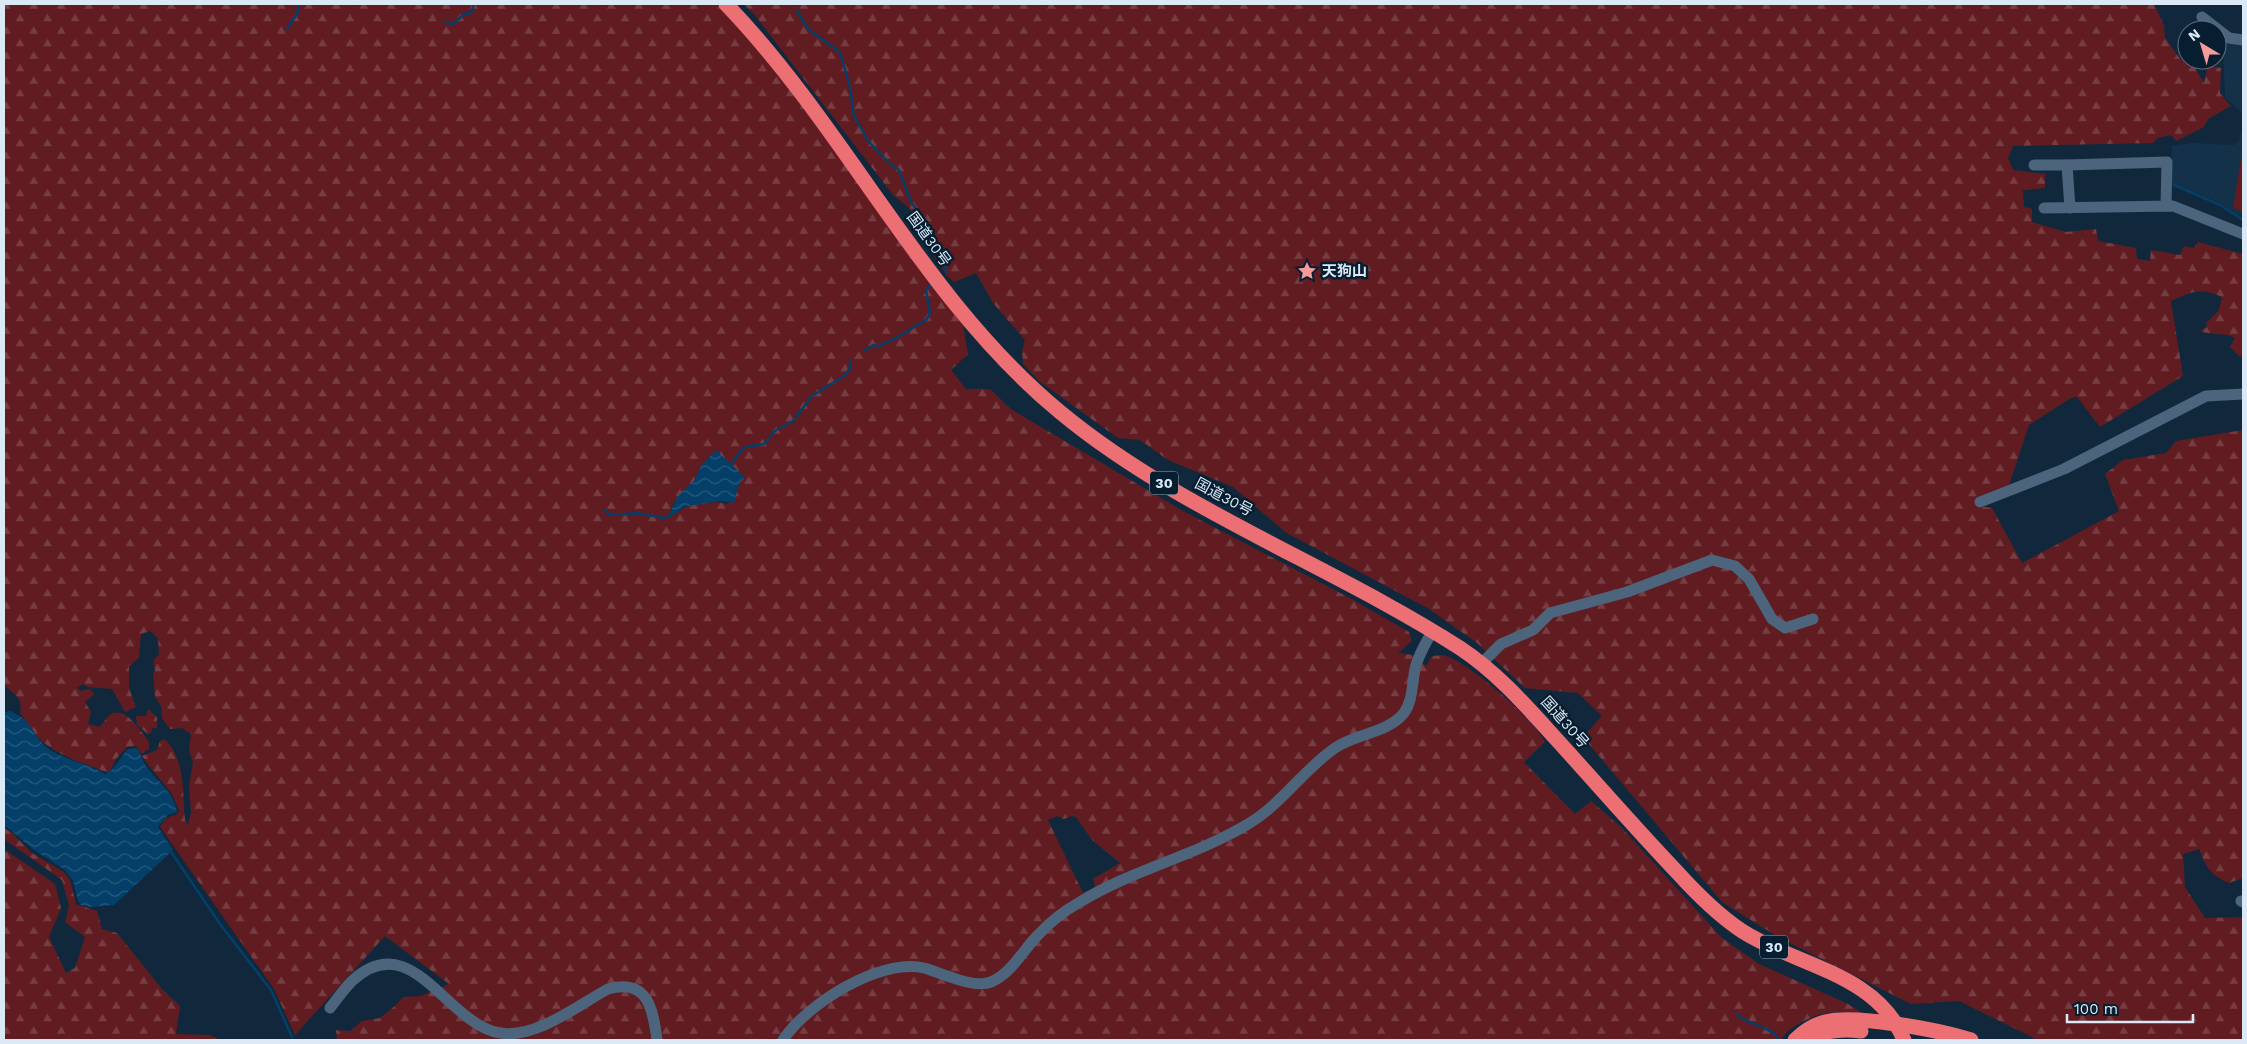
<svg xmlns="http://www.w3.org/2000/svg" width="2247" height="1044" viewBox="0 0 2247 1044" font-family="'Work Sans','Noto Sans JP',sans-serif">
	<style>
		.built { fill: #14314a }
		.forest { fill: url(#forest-firs); fill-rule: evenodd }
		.garden { fill: #601c21 }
		.water { fill: url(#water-waves) }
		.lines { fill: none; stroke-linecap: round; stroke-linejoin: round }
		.stream { stroke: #033f68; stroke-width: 2.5 }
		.minor { stroke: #4d657c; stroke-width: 11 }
		.highway { stroke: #eb6f73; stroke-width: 15 }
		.labels { text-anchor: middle; stroke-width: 5; stroke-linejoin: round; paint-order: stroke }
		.shield { fill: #071e31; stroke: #9bacbb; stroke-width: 1 }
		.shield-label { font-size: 14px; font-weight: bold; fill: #dbe9f6 }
		.street-label { font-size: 15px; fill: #dbe9f6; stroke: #071e31 }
		.poi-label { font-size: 15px; font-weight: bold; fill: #dbe9f6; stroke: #071e31; text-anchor: start }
	</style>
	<defs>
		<pattern id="forest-firs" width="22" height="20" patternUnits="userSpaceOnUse" patternTransform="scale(1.25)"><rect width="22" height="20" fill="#601c21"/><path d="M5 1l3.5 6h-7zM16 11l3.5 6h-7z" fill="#763d42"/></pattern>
		<pattern id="water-waves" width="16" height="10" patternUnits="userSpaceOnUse" patternTransform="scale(1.25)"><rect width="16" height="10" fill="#033f68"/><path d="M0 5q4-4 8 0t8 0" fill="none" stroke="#275b7e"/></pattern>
	</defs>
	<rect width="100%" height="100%" fill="#11283c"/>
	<!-- built -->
	<g class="built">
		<polygon points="2225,39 2243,44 2243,114 2225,97 2223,44"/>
		<polygon points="2243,124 2243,218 2214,200 2171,183 2172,146 2192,143 2234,145 2239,141"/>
	</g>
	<!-- forest -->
	<g class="forest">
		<path d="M4 4H717L761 50 963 325 968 354 951 370 966 389H990L1012 410 1183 511 1348 597 1409 632 1412 641 1398 653 1413 655 1426 666 1432 656C1436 656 1440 655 1444 655 1470 663 1532 718 1545 742L1524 762 1575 814 1591 801 1621 827 1722 938 1759 964 1848 1004 1862 1013C1851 1013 1838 1011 1827 1013 1812 1016 1788 1026 1781 1040H337L336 1030 350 1031 362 1021 380 1018 396 1005 403 997 421 996 449 984 385 936 295 1035 274 989 160 827C164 820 167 816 176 815L179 811C173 789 154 775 142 756L157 750 160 741 165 739C186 762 182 790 185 820L188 825 191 812 189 786 193 762 189 751 191 734 182 728 170 729 162 718 161 706 155 697 153 675 155 670 153 661 159 654 158 638 150 631 141 634 139 658 129 666V688L136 707 125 712 112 689 88 687 83 684 77 688 81 691 90 689 94 694 85 702 91 712 88 724 100 727C103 723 107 717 111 714 126 706 142 733 149 742V749L141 754 136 746 127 747 116 759 109 773 74 760 54 750 40 740 20 713C23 698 16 697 6 686L4 687ZM701 466 739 484 728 504C716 500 695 503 684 508 678 511 676 514 669 515L674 502 694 481ZM1057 816 1064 819 1072 816 1076 817 1092 840 1120 863 1093 879 1095 887 1083 893 1048 820Z"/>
		<path d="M743 4H2154L2164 25 2165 38 2181 60H2190L2204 83 2208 66 2221 68 2220 93 2231 106 2208 119 2204 127 2176 141 2171 135 2157 138 2154 143 2013 146 2008 158 2013 170 2045 174V188L2023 190 2024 207 2032 209V222L2066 232 2096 229 2098 241 2136 248 2137 259 2150 261 2151 250 2180 255 2184 246 2194 248 2198 242 2243 254V354L2240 357 2230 347 2235 338C2226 332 2212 336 2200 331L2207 327 2206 323 2219 310 2222 297C2200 287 2191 292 2171 301L2183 376 2100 427 2077 397 2071 398 2029 425 2009 485 1979 506 1992 508 2022 563 2119 511 2105 474 2123 460 2166 453 2176 441 2243 430V878L2229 883C2209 874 2207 868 2199 849L2183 854 2185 887 2205 918 2243 917V1040H2038L1959 1001 1911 1004 1778 937 1722 902 1583 737 1602 716 1578 693 1525 688 1477 643 1429 609 1285 532 1233 487 1168 460 1140 440 1118 438 1039 381 1023 364 1022 351 1025 340 993 303 976 273 954 282 946 275 928 246 926 229 908 207 893 195 754 14Z"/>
		<polygon points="148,709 157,717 157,728 152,728 151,733 148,734 137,725 136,716 146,716"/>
		<polygon points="4,828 12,833 32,853 64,872 70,880 76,904 97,911 102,929 117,933 162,989 180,1006 176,1034 209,1035 221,1040 4,1040 4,849 55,884 61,908 49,937 66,973 75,968 85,937 65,922 69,906 62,880 4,839"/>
	</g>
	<!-- garden -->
	<polygon class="garden" points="2241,158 2243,159 2243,212 2233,208"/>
	<!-- water -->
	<g class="water">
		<polygon points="716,450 745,477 739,484 734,503 720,501 684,507 672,516 669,515 678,495 694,481 701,466"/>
		<path d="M11 711C15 714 20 716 24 719 36 731 35 740 52 751 69 761 90 764 105 774 113 772 121 756 128 749L136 748C142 754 143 763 148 769 159 783 174 793 177 812L168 815 158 827 173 850 114 905 90 907 81 905 78 901 73 881 65 870 34 850 4 825V712Z"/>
	</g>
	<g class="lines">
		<!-- stream -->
		<g class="stream">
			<polyline points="797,11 808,29 840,52 850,87 854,116 869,142 891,165 899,170 911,202 932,231 936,249 947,273"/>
			<polyline points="445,22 453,24 464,14 471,13 474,4"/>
			<polyline points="287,29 298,12 298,4"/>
			<polyline points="2174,185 2220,205 2243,220"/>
			<polyline points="864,351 873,345 879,347 884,343 889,342 926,320 930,314 926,290 931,285"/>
			<polyline points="731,465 741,450 746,447 764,444 776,430 793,421 812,396 844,376 850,368 850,361"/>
			<polyline points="605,510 609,514 616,515 636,513 664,518 671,515"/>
			<polyline points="169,849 220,924 271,990 292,1037"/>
			<path d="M1737 1014C1748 1026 1771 1025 1779 1040"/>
		</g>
		<!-- minor -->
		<g class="minor">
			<polyline points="2202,17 2229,38 2243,40"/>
			<polyline points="2034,165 2067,165"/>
			<polyline points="2044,208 2173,206 2243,234"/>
			<polyline points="2070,208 2067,165 2167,162 2166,206"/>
			<polyline points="1980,502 2064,469 2206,396 2243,394"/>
			<polyline points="1481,664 1501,644 1533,630 1550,613 1627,592 1712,560 1735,566 1749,579 1772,619 1785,628 1813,619"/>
			<polyline points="2241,901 2243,902"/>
			<path d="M330 1008C337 999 344 989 352 981 412 925 447 1025 500 1033 536 1039 578 1005 608 989 648 978 653 1009 657 1040"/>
			<path d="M783 1040C807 1004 879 958 924 968 942 973 973 989 991 982 1011 974 1023 950 1038 935 1050 922 1064 911 1080 902 1132 870 1195 856 1248 824 1282 804 1303 770 1335 748 1355 734 1388 733 1404 713 1413 700 1412 684 1415 669 1418 656 1425 644 1432 632"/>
		</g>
		<!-- highway -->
		<g class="highway">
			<path d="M726 4C848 131 923 299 1060 412 1178 510 1331 565 1460 648 1498 673 1528 708 1558 741 1598 785 1636 829 1677 872 1696 893 1718 915 1742 931 1796 966 1877 973 1904 1040"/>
			<path d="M1795 1040C1803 1032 1813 1025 1825 1022 1856 1014 1939 1030 1971 1040"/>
			<path d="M1810 1040C1825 1029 1844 1029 1861 1031"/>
		</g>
	</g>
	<!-- icons -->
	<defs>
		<g id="sight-bare" transform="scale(1.5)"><path d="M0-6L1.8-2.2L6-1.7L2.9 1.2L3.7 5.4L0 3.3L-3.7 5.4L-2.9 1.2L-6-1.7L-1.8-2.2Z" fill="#f59b9b" stroke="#071e31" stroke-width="2.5" paint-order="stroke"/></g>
	</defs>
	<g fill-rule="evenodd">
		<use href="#sight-bare" x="1307" y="271"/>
	</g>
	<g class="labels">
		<!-- shield labels -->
		<g class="shield">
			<rect x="1150" y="471.5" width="28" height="23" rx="4"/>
			<rect x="1760" y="935.5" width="28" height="23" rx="4"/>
		</g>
		<g class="shield-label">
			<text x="1164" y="488">30</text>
			<text x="1774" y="952">30</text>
		</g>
		<!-- street labels -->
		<g class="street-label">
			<text transform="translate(929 239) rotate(54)" y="5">国道30号</text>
			<text transform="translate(1224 497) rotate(28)" y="5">国道30号</text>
			<text transform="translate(1565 722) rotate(48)" y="5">国道30号</text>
		</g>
		<!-- poi labels -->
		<g class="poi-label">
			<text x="1322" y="276">天狗山</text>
		</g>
	</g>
	<!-- border -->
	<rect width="2247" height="1044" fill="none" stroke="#dbe9f6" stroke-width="10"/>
	<!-- north arrow -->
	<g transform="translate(2202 45) rotate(322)"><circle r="24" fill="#071e31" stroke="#5c6f80"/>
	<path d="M0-4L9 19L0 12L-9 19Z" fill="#f59b9b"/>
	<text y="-8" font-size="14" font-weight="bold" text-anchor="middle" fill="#dbe9f6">N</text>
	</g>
	<!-- scale -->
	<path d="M2067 1014v8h126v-8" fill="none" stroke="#dbe9f6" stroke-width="2.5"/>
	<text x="2074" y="1014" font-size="15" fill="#dbe9f6" stroke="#071e31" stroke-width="4" paint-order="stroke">100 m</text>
</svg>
